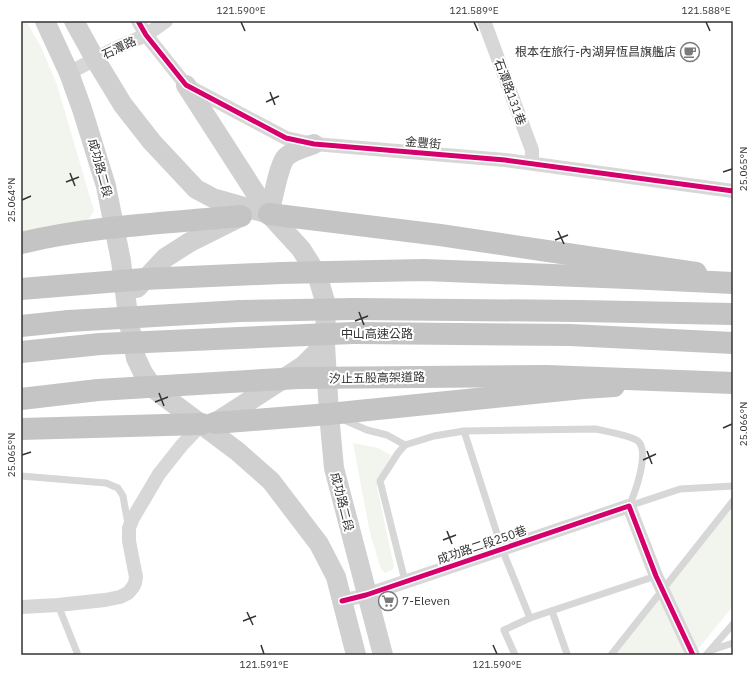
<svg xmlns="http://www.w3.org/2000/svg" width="754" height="676" viewBox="0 0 754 676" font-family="'IBM Plex Sans','Noto Sans TC',sans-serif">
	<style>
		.green { fill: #f1f5ed }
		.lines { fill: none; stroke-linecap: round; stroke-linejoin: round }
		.lane { stroke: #d7d7d7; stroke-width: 7 }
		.street { stroke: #d7d7d7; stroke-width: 14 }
		.secondary { stroke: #d0d0d0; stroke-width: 20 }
		.highway { stroke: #c4c4c4; stroke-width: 22 }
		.highway-bridge { stroke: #c4c4c4; stroke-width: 22 }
		.cycleway-casing { stroke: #fff; stroke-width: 8 }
		.cycleway { stroke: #d6006c; stroke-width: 5 }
		.ticks { fill: none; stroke: #333; stroke-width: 1.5 }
		.labels { text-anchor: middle; stroke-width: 4; stroke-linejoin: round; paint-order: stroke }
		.street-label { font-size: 12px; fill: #333; stroke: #fff }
		.poi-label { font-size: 12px; fill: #333; stroke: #fff; text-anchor: end }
		.neatline { fill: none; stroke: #333; stroke-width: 1.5 }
		.ticks-label { font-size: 10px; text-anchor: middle; fill: #333 }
	</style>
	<rect width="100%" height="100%" fill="#fff"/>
	<!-- green -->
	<g class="green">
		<polygon points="21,21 26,21 41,47 57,85 94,211 84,225 21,234"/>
		<polygon points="353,443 378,448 391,455 377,487 394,567 392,570 385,573 381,569 370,533"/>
		<polygon points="733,507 733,606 693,655 616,655"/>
	</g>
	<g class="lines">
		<!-- lane -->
		<g class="lane">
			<polyline points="342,419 367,430 387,435 405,445"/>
			<polyline points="464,431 502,549 530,618 656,576"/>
			<polyline points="21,476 106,483 118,488 123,496 128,524"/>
			<polyline points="629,506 680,489 733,486"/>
			<path d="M405 581 380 481 398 453 405 445 434 436 464 431 596 429C605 431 632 436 638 441 650 452 635 493 629 506"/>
			<polyline points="58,605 78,655"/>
			<polyline points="552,611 567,654"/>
			<polyline points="712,650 733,643"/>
			<polyline points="515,655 504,630 530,618"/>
			<polyline points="611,655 733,501"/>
			<polyline points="706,655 733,624"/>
		</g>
		<!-- street -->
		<g class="street">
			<polyline points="138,21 146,35 186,85 286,138 314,144 505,160 733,191"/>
			<polyline points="484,21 532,150 532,163"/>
			<polyline points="69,73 112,50 146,35 166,21"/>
			<polyline points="342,601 366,595 629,506 656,576 693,655"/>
			<polyline points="21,607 58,605 105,600 120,597 128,593 133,587 135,583 136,577 129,541 129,528 133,518 159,474 182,445 202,424"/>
		</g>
		<!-- secondary -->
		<g class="secondary">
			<polyline points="45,21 69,73 82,109 106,186 121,261 129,323 136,358 143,373 154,389 237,451 271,481 319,544 336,577 356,655"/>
			<polyline points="74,21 95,59 123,105 152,142 196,189 213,198 269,214"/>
			<polyline points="186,85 269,214 301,249 317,274 326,305 325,344 329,414 334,468 383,655"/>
			<path d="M269 214C273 200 278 168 285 158 292 150 305 148 314 144"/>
			<polyline points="137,288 165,258 190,242 238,218"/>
			<polyline points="212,423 215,423 303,366 325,344"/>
		</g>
		<!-- highway -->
		<g class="highway">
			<polyline points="269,214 440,235 696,273"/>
			<path d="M21 243C93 226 167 223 241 216"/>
			<polyline points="354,309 580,311 733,314"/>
			<polyline points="21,326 69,321"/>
			<polyline points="353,333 570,335 733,343"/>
			<polyline points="21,352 71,347"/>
			<polyline points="215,423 329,414 583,388 614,386"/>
			<polyline points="21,429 202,424"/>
		</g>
		<!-- highway-bridge -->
		<g class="highway-bridge">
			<polyline points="21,289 144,279 281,273 424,270 628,278 733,283"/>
			<polyline points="69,321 240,311 354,309"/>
			<polyline points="71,347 100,344 353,333"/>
			<polyline points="21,399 98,390 298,378 547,376 733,383"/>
		</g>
		<!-- cycleway casing -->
		<g class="cycleway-casing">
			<g id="cycleway">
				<polyline points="138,21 146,35 186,85 286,138 314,144 505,160 733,191"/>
				<polyline points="342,601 366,595 629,506 656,576 693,655"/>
			</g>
		</g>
		<!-- cycleway -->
		<use href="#cycleway" class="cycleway"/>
	</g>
	<!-- ticks -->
	<path class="ticks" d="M241 22 245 31M474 22 478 31M706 22 710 31M270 92 275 105M266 102 279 96M723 172 732 169M70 173 75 186M66 182 79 177M22 200 31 196M558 231 564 244M555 240 568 235M359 312 364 325M355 321 368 316M159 393 164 406M155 402 168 397M723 428 732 424M647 451 652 464M22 455 31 452M643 460 656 454M447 531 452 544M443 540 456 535M247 612 253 625M243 621 256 616M261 645 264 654M493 645 497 654"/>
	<!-- icons -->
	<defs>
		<g id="cafe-ring" transform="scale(1)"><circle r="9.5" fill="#fff" stroke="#7a7a7a" stroke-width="1.5"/><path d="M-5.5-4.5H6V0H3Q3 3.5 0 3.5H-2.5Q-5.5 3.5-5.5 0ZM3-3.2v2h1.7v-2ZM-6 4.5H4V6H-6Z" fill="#7a7a7a"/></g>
		<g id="supermarket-ring" transform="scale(1)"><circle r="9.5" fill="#fff" stroke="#7a7a7a" stroke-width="1.5"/><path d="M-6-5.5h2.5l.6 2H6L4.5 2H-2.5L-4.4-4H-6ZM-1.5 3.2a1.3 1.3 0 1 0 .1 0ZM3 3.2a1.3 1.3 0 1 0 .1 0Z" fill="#7a7a7a"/></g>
	</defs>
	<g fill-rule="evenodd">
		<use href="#cafe-ring" x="690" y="52"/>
		<use href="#supermarket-ring" x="388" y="601"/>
	</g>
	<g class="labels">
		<!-- street labels -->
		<g class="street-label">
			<text transform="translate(119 48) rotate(-25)" y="4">石潭路</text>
			<text transform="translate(510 92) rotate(70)" y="4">石潭路131巷</text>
			<text transform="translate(423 143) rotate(5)" y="4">金豐街</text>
			<text transform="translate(100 168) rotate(75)" y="4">成功路二段</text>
			<text x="377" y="338">中山高速公路</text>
			<text transform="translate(377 378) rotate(-1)" y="4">汐止五股高架道路</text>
			<text transform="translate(342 502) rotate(76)" y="4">成功路二段</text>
			<text transform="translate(482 545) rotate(-19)" y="4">成功路二段250巷</text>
		</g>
		<!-- poi labels -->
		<g class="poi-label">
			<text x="676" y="56">根本在旅行-內湖昇恆昌旗艦店</text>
			<text x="402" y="605" text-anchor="start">7-Eleven</text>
		</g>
	</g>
	<!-- border -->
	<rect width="754" height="676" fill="none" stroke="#ffffff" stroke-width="44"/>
	<rect x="22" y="22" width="710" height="632" class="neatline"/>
	<g class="ticks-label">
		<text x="241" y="14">121.590°E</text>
		<text x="474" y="14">121.589°E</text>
		<text x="706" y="14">121.588°E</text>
		<text transform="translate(743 169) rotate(-90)" y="4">25.065°N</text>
		<text transform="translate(11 200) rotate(-90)" y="4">25.064°N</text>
		<text transform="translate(743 424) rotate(-90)" y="4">25.066°N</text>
		<text transform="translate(11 455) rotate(-90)" y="4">25.065°N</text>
		<text x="264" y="668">121.591°E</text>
		<text x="497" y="668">121.590°E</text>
	</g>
</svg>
